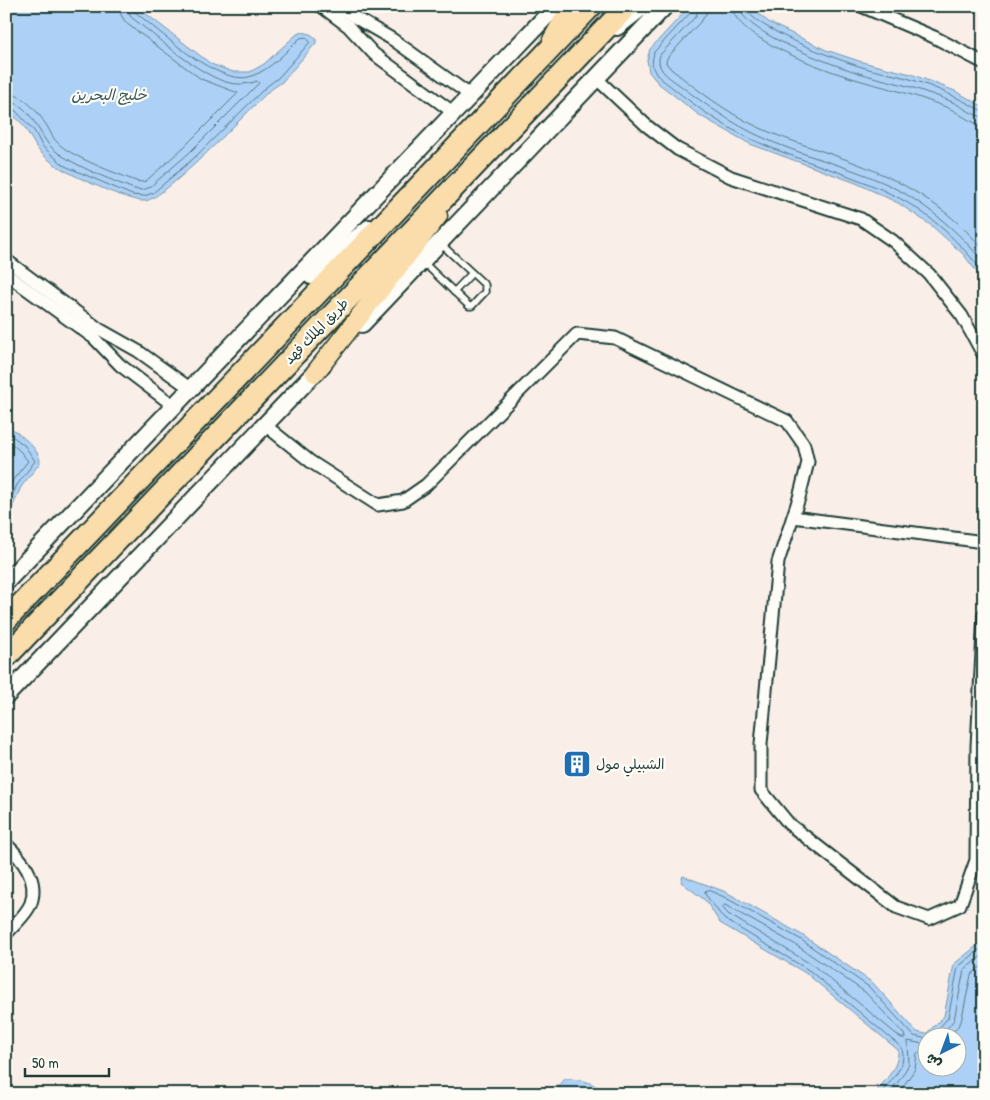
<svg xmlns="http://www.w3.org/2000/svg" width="990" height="1100" viewBox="0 0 990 1100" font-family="'Patrick Hand','Playpen Sans Arabic',sans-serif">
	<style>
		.water { fill: #add1f6; stroke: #7496a8; fill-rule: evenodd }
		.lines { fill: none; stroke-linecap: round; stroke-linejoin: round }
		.shore { stroke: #587882; stroke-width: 1 }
		.service-casing { stroke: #1f3d34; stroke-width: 9 }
		.minor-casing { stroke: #1f3d34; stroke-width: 15 }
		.secondary-casing { stroke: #1f3d34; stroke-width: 20 }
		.primary-casing { stroke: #1f3d34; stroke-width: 21 }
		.motorway-casing { stroke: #1f3d34; stroke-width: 25 }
		.service { stroke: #fdfcf7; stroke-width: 5.5 }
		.minor { stroke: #fdfcf7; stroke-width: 11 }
		.secondary { stroke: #fdfcf7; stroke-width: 16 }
		.primary { stroke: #faddab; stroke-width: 18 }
		.motorway { stroke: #faddab; stroke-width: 21 }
		.labels { text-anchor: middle; stroke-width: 4.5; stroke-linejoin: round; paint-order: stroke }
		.street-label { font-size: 14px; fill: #1f3d34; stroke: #fdfcf7 }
		.poi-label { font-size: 14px; fill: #1f3d34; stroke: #fdfcf7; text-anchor: start }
		.water-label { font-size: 15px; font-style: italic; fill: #3b5b5b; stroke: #fdfcf7 }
	</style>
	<rect width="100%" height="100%" fill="#faeee8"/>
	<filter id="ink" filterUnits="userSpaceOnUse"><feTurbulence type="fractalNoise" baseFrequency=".02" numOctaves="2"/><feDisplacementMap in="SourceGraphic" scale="10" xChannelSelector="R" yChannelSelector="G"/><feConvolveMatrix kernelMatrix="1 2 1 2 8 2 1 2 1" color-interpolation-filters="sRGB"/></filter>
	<g filter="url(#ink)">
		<!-- water -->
		<g class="water">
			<path d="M6 6H136L211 64 233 72H250L264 64 297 34C305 31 309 33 316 38V43L282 82 269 91C249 110 165 199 145 201 131 203 66 173 54 164 48 159 42 155 37 148 28 135 24 119 6 112Z"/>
			<polygon points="690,6 748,6 770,23 826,50 862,62 911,74 955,91 984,107 984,281 963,254 932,226 898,203 856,183 750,144 699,115 658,83 649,72 647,60 650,49"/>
			<path d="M6 424C18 434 40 447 40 463L21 487 6 522Z"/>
			<path d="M683 876 726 892 802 935 873 983 917 1032 926 1034 944 1016 954 964 984 940V1094H874C884 1081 899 1068 898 1050L807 974 720 923 706 901 681 882ZM928 1038H958V1068H928Z"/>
			<path d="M565 1079C583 1079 593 1082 606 1094H562L559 1091 558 1087Z"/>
		</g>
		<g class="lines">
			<!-- shore -->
			<g class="shore">
				<path d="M693 6 691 12 654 52C653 58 651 64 654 70 658 78 667 83 673 88 698 108 724 127 753 140 801 162 852 173 899 198 932 215 961 244 984 273"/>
				<path d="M699 6 696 16 660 55C655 70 670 78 681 86 704 104 729 121 755 134 803 158 857 166 904 193 934 211 962 235 984 263"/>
				<path d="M707 6 706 14 702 20 667 58 666 63 671 69C699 91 727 113 760 128 793 143 829 152 863 166 908 184 954 212 984 251"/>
				<path d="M732 6C733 38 828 71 855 79 877 86 899 90 921 98 929 101 938 104 946 107 959 112 970 124 984 125"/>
				<path d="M739 6C740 32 836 66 859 73 882 80 905 84 928 93 935 95 943 98 950 101 961 105 972 116 984 117"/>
				<path d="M745 6C748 27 841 61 862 67 877 72 894 74 910 79 935 87 957 97 980 110L984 111"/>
				<path d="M6 93C24 94 38 112 47 126 51 133 53 139 60 145 75 158 115 173 136 181L142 182 146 181 184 147 238 93 201 79 126 23 121 15 119 6"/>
				<path d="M6 101C30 102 37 132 51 147 67 163 111 180 134 189L143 190 150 187 189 153 259 83 257 81C250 84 238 85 230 83 201 77 156 36 131 17L128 12 127 6"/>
				<path d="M6 107 16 111 35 132 42 146 65 166 132 195 144 196 153 193 194 158 266 87 278 78 310 42 306 37 300 38C286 52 271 69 252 76 220 88 161 32 135 12L133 6"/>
				<polyline points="6,431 25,446 35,461 17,485 6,510"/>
				<polyline points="6,439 20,451 28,461 12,481 6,495"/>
				<polygon points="725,905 796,945 865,992 904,1034 905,1038 901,1038 814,966 728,914 723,908"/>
				<polyline points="930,1038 948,1018 958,967 984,946"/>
				<polyline points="939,1038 954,1020 964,970 984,954"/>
				<polyline points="949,1038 961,1022 971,975 984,964"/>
				<path d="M880 1094C891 1080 909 1065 901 1047L810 971 724 919 705 894V891L708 890 724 897 800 939 869 987 914 1036 928 1039"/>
				<polyline points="888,1094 901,1078 909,1064 908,1041 928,1045"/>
				<polyline points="898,1094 915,1069 917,1053 928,1052"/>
			</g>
			<!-- service casing -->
			<g class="service-casing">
				<g id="service">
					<polyline points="423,262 469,306 472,306 485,292 485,285 441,244"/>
					<polyline points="454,292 472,273"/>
				</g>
			</g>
			<!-- minor casing -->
			<g class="minor-casing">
				<g id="minor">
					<polyline points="321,6 348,26 374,54 454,113"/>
					<polyline points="339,6 354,17 392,39 470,95"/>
					<polyline points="861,6 934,37 984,63"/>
					<polyline points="596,78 647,126 677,149 731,177 861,219 893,241 929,274 962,316 984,356"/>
					<polyline points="6,260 99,329 138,351 191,389"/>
					<polyline points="6,274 94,338 120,365 174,406"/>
					<polyline points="265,425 311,462 378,505 403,501 426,485 577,334 615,338 787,421 804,445 808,462 799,498 778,562 761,744 761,790 789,824 896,907 929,919 960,905 976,860 977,746 984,614"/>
					<polyline points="793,517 984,542"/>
					<path d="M6 844C22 859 39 879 31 903 27 914 14 925 6 934"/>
				</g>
			</g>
			<!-- secondary casing -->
			<g class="secondary-casing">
				<g id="secondary">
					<polyline points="617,27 644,6"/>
					<polyline points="311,276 369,228"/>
					<polyline points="362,324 665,6"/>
					<polyline points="6,582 556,6"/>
					<polyline points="6,696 324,363"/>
				</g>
			</g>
			<!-- primary casing -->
			<g class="primary-casing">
				<g id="primary">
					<polyline points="552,40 565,17 573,6"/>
					<polyline points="315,373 438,216"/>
				</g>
			</g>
			<!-- motorway casing -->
			<g class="motorway-casing">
				<g id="motorway">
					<polyline points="6,620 591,6"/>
					<polyline points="6,657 627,6"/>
				</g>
			</g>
			<!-- service -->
			<use href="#service" class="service"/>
			<!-- minor -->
			<use href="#minor" class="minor"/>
			<!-- secondary -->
			<use href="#secondary" class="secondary"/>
			<!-- primary -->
			<use href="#primary" class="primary"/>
			<!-- motorway -->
			<use href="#motorway" class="motorway"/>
		</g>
	</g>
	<!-- icons -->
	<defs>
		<g id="building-square" transform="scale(1.4375)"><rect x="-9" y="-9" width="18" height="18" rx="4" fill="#1f6fb2" stroke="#fdfcf7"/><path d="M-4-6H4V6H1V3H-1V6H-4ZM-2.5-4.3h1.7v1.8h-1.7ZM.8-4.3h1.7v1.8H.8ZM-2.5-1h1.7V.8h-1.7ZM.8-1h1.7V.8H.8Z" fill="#fff"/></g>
	</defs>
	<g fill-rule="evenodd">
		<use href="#building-square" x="577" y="764"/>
	</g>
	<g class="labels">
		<!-- street labels -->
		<g class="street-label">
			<text transform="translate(316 331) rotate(-46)" y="5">طريق الملك فهد</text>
		</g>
		<!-- poi labels -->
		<g class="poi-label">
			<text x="596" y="769">الشبيلي مول</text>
		</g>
		<!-- water labels -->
		<g class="water-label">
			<text x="109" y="100">خليج البحرين</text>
		</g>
	</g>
	<!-- margin -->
	<rect width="990" height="1100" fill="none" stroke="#fdfcf7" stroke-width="25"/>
	<rect x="12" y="12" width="965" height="1075" fill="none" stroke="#1f3d34" stroke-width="2" filter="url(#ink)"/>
	<!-- north arrow -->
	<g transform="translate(942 1052) rotate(222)"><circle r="24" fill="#fdfcf7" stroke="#a4b0a9"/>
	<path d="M0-4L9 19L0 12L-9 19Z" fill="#1f6fb2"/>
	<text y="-8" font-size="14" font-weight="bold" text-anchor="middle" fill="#1f3d34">ش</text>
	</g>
	<!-- scale -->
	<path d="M25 1068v8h84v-8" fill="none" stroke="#1f3d34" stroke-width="2.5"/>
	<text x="32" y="1068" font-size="15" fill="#1f3d34" stroke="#fdfcf7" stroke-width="4" paint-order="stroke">50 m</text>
</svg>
